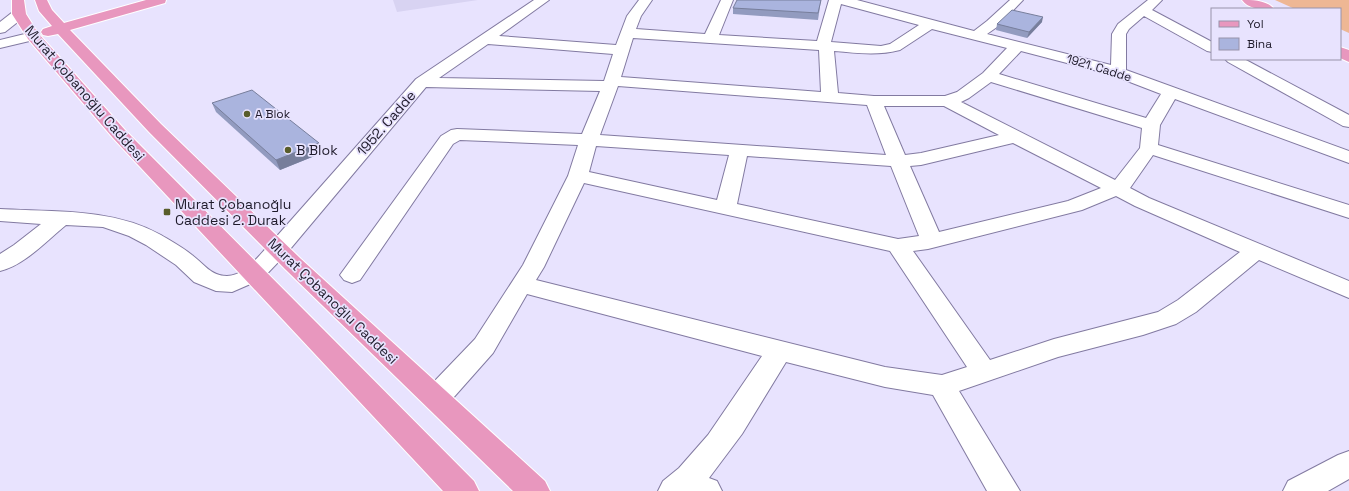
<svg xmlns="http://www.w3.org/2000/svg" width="1349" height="491" viewBox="0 0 1349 491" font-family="'Space Grotesk',sans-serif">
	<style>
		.built { fill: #d8d3f2 }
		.green { fill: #eeb794 }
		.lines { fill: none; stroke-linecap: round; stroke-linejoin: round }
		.minor-casing { stroke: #827aa1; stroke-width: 2 }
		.major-casing { stroke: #fff; stroke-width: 2 }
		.minor { fill: #fff; fill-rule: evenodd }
		.major { fill: #e897be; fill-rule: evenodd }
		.wall { fill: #929bbf }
		.shaded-wall { fill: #777e9b }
		.building { fill: #aab4de; stroke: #777e9b }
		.poi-dot { fill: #595d2b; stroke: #e8e3fe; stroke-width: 1.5 }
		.labels { text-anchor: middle; stroke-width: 3.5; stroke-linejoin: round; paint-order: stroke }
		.far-street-label { font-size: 12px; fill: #1f1b2b; stroke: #e8e3fe }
		.far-poi-label { font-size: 12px; fill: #1f1b2b; stroke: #e8e3fe; text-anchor: start }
		.street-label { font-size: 14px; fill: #1f1b2b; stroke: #e8e3fe }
		.poi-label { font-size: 14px; fill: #1f1b2b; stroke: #e8e3fe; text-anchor: start }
	</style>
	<rect width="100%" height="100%" fill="#e8e3fe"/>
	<!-- built -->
	<polygon class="built" points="393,0 478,0 397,12"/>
	<!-- green -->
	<polygon class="green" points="1275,0 1349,0 1349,33 1340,29 1340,9 1295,9"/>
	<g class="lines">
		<!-- minor casing -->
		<g class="minor-casing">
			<g id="minor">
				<path d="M534 0H549L499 36 616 45 627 16 639 0H652L641 16 636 29 705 34 721 0H733L719 35 817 41 829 0H857L974 31 987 21 1010 0H1023L997 27 987 34 1111 65 1112 34 1118 24 1148 0H1162L1152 10 1212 42V52L1207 51 1144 16 1129 29 1126 34V70L1349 151V163L1175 99 1160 125 1158 145 1349 205V218L1153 155 1130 188 1149 198 1349 281V298L1259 260 1196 312 1176 324 1143 335 1058 357 959 391 1020 491H987L933 395 885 387 786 362 742 434 709 478 717 481 722 491H658L663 481 679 468 708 435 762 356 527 294 493 353 446 406 436 409 426 406 422 398 426 390 475 339 523 265 568 176 578 145 460 140 453 144 360 280 352 283 344 280 340 275 441 136 451 130 457 129 582 134 600 91 426 87 286 254 262 279 232 292 216 291 194 282 176 265 146 245 129 236 103 227 66 225C46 241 25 265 0 271V254L14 245 41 224 0 221V209C54 212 113 208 161 235 171 241 182 247 192 255 204 264 211 276 227 276 245 276 259 255 270 244L416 79ZM841 4 919 25 890 44 881 46 831 42ZM932 29 1007 48 983 73 957 92 945 96H874L838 93 834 51C858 53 876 56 900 50ZM633 38 819 50 821 92 621 77ZM488 44 613 54 604 81 439 78ZM1021 51 1109 74 1161 94 1146 118 999 74ZM991 82 1142 128 1140 148 1115 180 961 102 969 98ZM618 86 867 105 886 155 600 135ZM884 106H944L999 135 921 153 905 155ZM1013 143 1101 188 1068 201 939 232 910 166 921 165ZM596 146 729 155 717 200 589 172ZM747 156 891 166 919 236 898 239 737 204ZM584 183 890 251 967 367 942 375 885 367 536 280 544 267ZM1116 196 1135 206 1240 252 1178 300 1158 312 1054 339 990 360 913 251 928 249 1082 210Z"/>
				<polygon points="19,10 24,11 26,14 24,17 5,32 0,33 0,22 14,11"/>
				<polygon points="33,32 38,33 40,36 38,39 0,48 0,40"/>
				<polygon points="1225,59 1244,59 1349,115 1349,127 1343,126 1228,62"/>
				<polygon points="1349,451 1349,479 1328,491 1283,491 1288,481 1338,455"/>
			</g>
		</g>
		<!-- major casing -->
		<g class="major-casing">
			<g id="major">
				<polygon points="12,0 24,0 26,14 38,33 125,130 474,481 479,491 443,491 113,138 28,39 12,14"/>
				<polygon points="35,0 47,0 52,10 64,23 146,0 166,0 165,3 70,30 161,124 301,259 545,481 550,491 513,491 285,269 149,132 58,34 48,36 43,35 41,32 43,29 52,26 39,11"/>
				<path d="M1242 0C1252 0 1267 0 1274 9 1263 9 1249 10 1242 0Z"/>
				<polygon points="1340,47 1349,50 1349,62 1340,58"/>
			</g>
		</g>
		<!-- minor -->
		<use href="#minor" class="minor"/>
		<!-- major -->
		<use href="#major" class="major"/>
	</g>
	<!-- wall -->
	<g class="wall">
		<polygon points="821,0 818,20 733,14 733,8"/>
		<polygon points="1042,22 1027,38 996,30 997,24"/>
		<polygon points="212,103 319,143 322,153 280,170 216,112"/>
	</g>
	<!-- shaded-wall -->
	<g class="shaded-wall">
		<polygon points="1043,17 1042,22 1027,38 1029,32"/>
		<polygon points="319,143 322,153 280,170 276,160"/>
	</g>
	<!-- building -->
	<g class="building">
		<polygon points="737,0 821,0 818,13 733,8"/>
		<polygon points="1012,10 1043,17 1029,32 997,24"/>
		<polygon points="252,90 319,143 276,160 212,103"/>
	</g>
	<!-- markers -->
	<g class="poi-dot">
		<circle cx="247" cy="114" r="4"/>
		<circle cx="288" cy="150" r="4"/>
		<rect x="163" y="208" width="8" height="8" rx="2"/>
	</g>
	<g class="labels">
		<!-- far-street labels -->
		<g class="far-street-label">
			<text transform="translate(1099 68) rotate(17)" y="4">1921. Cadde</text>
		</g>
		<!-- far-poi labels -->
		<g class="far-poi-label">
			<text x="255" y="118">A Blok</text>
		</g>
		<!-- street labels -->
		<g class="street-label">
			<text transform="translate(85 93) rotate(49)" y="5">Murat Çobanoğlu Caddesi</text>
			<text transform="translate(386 123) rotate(-49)" y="5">1952. Cadde</text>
			<text transform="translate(333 301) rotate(44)" y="5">Murat Çobanoğlu Caddesi</text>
		</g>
		<!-- poi labels -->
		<g class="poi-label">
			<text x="296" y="155">B Blok</text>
			<text x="175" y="209">Murat Çobanoğlu<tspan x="175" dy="16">Caddesi 2. Durak</tspan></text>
		</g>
	</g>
	<!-- legend -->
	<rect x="1211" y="8" width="130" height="52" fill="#e8e3fe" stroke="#9893aa"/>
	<rect x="1219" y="21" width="20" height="6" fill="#e897be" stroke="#9893aa"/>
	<text x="1247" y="28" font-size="12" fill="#1f1b2b">Yol</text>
	<rect x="1219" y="38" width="20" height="12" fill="#aab4de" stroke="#9893aa"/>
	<text x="1247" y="48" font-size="12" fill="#1f1b2b">Bina</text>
</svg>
